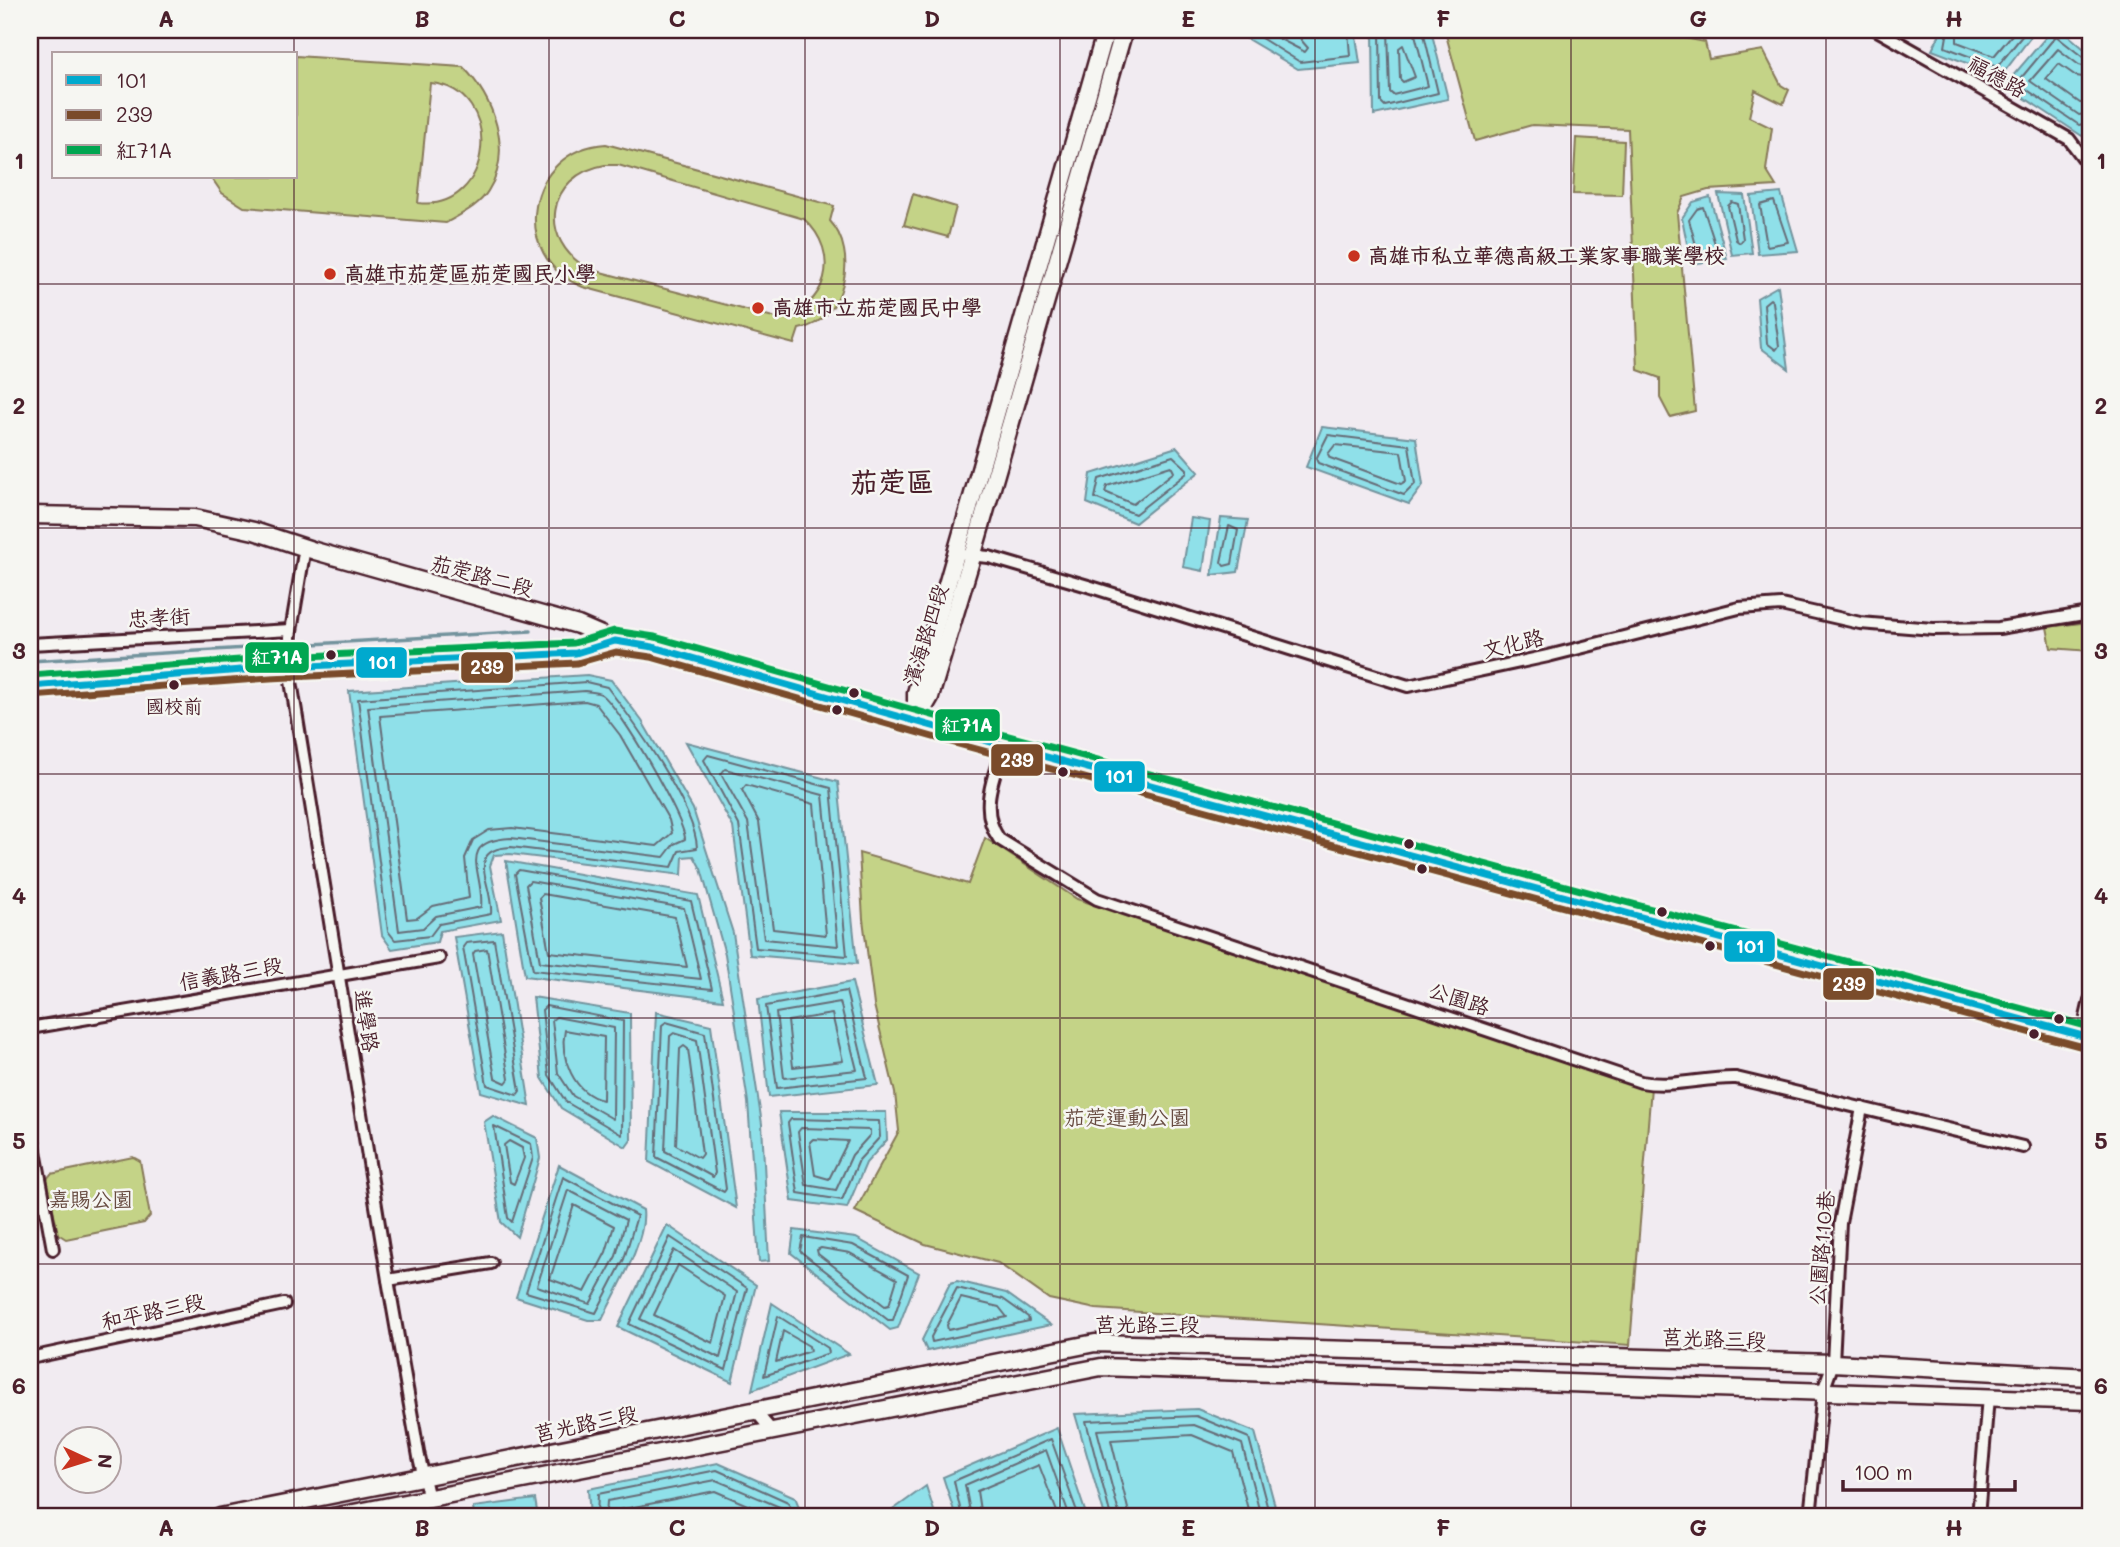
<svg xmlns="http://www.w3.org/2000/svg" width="2120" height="1547" viewBox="0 0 2120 1547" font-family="Mali,'LXGW WenKai TC',sans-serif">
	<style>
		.green { fill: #c4d387; stroke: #877959; stroke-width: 2; fill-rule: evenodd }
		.water { fill: #8fe0e9; stroke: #73939d; stroke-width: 2 }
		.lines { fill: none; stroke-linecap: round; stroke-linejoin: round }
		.shore { stroke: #666c77; stroke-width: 2 }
		.stream { stroke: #73939d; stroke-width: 3.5 }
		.street-casing { stroke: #4a1f2b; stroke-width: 16 }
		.secondary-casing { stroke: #4a1f2b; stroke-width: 21 }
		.street { stroke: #f6f6f2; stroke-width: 10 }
		.secondary { stroke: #f6f6f2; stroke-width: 16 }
		.bus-1-casing { stroke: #f6f6f2; stroke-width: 12 }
		.bus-2-casing { stroke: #f6f6f2; stroke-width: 12 }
		.bus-3-casing { stroke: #f6f6f2; stroke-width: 12 }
		.bus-1 { stroke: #00a9ce; stroke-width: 7 }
		.bus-2 { stroke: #7a4b2a; stroke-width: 7 }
		.bus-3 { stroke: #00a651; stroke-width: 7 }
		.grid { fill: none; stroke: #4a1f2b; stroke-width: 2; stroke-opacity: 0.55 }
		.poi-dot { fill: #c8321e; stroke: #f6f6f2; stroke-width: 2.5 }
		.bus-dot { fill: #4a1f2b; stroke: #f6f6f2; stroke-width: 2.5 }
		.labels { text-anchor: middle; stroke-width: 5; stroke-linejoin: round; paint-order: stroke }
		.bus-label { font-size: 19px; fill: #4a1f2b; stroke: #f6f6f2 }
		.street-label { font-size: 21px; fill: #4a1f2b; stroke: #f6f6f2 }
		.poi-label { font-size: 21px; font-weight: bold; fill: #4a1f2b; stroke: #f6f6f2; text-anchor: start }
		.park-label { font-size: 21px; fill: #684c42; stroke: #f6f6f2 }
		.district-label { font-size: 28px; font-weight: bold; fill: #4a1f2b; stroke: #f6f6f2 }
		.line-badge { stroke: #f6f6f2; stroke-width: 2.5 }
		.badge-label { font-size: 19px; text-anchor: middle; font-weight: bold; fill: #fff }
		.neatline { fill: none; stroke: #4a1f2b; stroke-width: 2.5 }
		.grid-label { font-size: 23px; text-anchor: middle; font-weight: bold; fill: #4a1f2b }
	</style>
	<rect width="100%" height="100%" fill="#f1ebf1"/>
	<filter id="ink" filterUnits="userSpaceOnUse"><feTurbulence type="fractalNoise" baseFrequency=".0143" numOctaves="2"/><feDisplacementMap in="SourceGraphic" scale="14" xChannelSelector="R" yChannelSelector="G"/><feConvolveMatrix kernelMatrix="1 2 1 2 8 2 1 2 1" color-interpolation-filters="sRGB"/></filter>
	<g filter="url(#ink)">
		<!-- green -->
		<g class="green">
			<polygon points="1449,30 1674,30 1680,37 1705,42 1709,59 1763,50 1781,85 1789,90 1783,104 1755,90 1749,117 1772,128 1766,170 1776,186 1708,190 1684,197 1677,213 1695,411 1670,417 1660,398 1660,378 1638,370 1628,129 1532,125 1475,141 1446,35"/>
			<path d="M296 56 463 67C493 97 514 151 488 191 479 206 461 214 446 223L244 207 222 193 211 177H296ZM430 83C506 89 494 213 418 203Z"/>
			<polygon points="1576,138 1624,141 1622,195 1573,194"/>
			<path d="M606 144 834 206 830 221C859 252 846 321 799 329L794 344 583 287C507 257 526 149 606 144ZM605 165H618L804 219C842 253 828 309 777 318L589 269C537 241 546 175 605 165Z"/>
			<polygon points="913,194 956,207 948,237 904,225"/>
			<polygon points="2090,622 2090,651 2051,648 2047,627"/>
			<polygon points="985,838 1077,899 1651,1087 1630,1345 1096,1309 1049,1299 998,1263 925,1244 855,1211 899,1131 895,1093 874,1005 863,919 859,853 968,884"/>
			<polygon points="133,1157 140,1161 150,1216 144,1223 66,1239 58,1234 47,1179 51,1174"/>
		</g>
		<!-- water -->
		<g class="water">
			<polygon points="1241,30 1324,34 1325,30 1355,30 1360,63 1298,69 1244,37"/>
			<polygon points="1373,30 1431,30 1448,99 1374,115"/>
			<polygon points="1942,30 2036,30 2001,76 1932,50"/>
			<polygon points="2052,30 2062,30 2090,54 2090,126 2082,136 2005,85"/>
			<polygon points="1781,193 1798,251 1758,254 1751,196"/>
			<polygon points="1718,194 1744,195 1752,253 1732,255"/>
			<polygon points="1710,197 1727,259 1691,264 1682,218 1693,202"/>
			<polygon points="1778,286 1789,369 1761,348 1757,298"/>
			<polygon points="1322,427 1416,438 1423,485 1409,504 1306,467"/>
			<polygon points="1177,447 1199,472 1135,523 1087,503 1091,474"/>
			<polygon points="1191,518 1210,521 1203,571 1183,567"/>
			<polygon points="1221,518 1248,520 1238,572 1212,575"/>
			<polygon points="587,675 611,680 642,721 693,809 733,933 762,1124 769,1261 759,1262 748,1102 725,954 701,869 694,856 683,857 682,875 510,854 494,855 490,866 501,920 440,931 437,942 392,949 382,935 349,691"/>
			<polygon points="686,742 838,782 857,964 750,955 733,827"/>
			<polygon points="506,861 698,895 723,1000 525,976"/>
			<polygon points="502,931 530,1106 481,1092 454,937"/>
			<polygon points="852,982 878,1085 769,1097 758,999"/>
			<polygon points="533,997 630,1013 631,1140 626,1147 561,1108 542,1078"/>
			<polygon points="656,1012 711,1025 736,1208 649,1162"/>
			<polygon points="779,1112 886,1112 887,1140 866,1163 847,1208 792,1201"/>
			<polygon points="493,1116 537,1138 540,1158 517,1237 501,1222 484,1122"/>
			<path d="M559 1165 643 1210C647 1241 615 1292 602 1320H588L516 1297Z"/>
			<polygon points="667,1225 756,1285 732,1382 618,1327"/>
			<polygon points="794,1230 856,1238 919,1273 898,1328 890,1330 791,1253"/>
			<polygon points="957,1281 1006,1293 1051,1325 927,1351 922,1340 950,1283"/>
			<polygon points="772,1303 849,1354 752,1390"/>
			<polygon points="1197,1409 1255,1432 1278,1517 1105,1517 1075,1414"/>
			<polygon points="1057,1428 1087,1517 956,1517 943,1477"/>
			<polygon points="718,1463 795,1497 803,1517 590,1517 588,1489"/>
			<polygon points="926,1486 936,1517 883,1517"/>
			<polygon points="535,1499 538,1517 474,1517 473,1507"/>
		</g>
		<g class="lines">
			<!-- shore -->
			<g class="shore">
				<polyline points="1248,30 1300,62 1350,56 1348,30"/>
				<polyline points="1262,30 1305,52 1308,48 1301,40 1299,30"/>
				<polyline points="1380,30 1381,102 1385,106 1438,93 1423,30"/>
				<polyline points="1388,30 1390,92 1393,95 1428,86 1414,30"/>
				<polyline points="1948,30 1945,47 1997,67 2027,30"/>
				<polyline points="1957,30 1957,42 1994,56 2016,30"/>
				<polygon points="1403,45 1415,77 1403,82 1400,79 1399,48"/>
				<polyline points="2090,59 2084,58 2056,36 2017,83 2079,125 2090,122"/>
				<polyline points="2090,68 2079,65 2058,49 2030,81 2079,115 2090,113"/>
				<polyline points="2090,78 2076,76 2059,64 2046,79 2080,103 2090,103"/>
				<polygon points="1774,201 1788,242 1767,246 1760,205"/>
				<polygon points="1732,202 1738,204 1743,239 1740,243 1736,240 1728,206"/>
				<polygon points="1703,207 1717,250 1699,256 1689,220 1697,209"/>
				<polygon points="1770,299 1773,302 1779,346 1776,350 1767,343 1764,304"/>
				<polygon points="1328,435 1409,445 1415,484 1404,495 1318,463 1316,459"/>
				<polygon points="1335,445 1401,452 1406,481 1401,484 1330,458 1328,454"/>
				<polygon points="1173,456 1187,469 1187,473 1135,514 1095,498 1099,479"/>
				<polygon points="1171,466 1174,472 1133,504 1105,492 1107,486"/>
				<polygon points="1229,526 1238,530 1232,564 1224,566 1221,562"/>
				<path d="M586 682 607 687C632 719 696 808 697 848L679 851 672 867 511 847C463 849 494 885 491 914L439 924 430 936 395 940 388 931 358 699Z"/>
				<path d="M585 691C590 692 597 692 601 694 619 705 685 820 685 839L674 844 664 857 511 838C454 841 485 874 481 907L436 916 423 928 399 931 368 707Z"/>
				<polygon points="585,701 596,704 620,735 669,820 672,833 657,846 512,828 489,830 473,840 465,858 469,898 433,906 417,918 407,919 380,716"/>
				<polygon points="708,755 831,788 847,956 756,948 739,825 704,760"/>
				<polygon points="725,769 823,795 838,946 764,939 748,822 721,774"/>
				<polygon points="746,785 814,804 826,935 773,929 759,822 742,790"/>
				<polygon points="519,870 691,901 712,989 533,970 515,874"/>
				<polygon points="530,881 684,908 701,979 540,962 526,885"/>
				<polygon points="543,894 675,917 687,967 549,952 539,898"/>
				<polygon points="494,940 520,1091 517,1095 487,1085 463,947 466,943"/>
				<polygon points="487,949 509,1079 506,1083 495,1078 473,954 475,951"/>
				<polygon points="846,991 867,1078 777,1088 766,1006"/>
				<polygon points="840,1002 857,1070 784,1078 776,1013"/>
				<polygon points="546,1006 623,1021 622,1135 566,1102 549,1075 542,1010"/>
				<polygon points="832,1014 843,1061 793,1067 788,1021"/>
				<polygon points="556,1017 614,1028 613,1119 573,1096 558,1073 552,1020"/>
				<polygon points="666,1022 705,1033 726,1189 724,1192 656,1157 662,1025"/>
				<path d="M565 1030 604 1037 603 1100C574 1094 559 1057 565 1030Z"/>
				<polygon points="674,1033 697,1040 715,1173 713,1177 665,1151 670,1036"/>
				<polygon points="684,1046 688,1049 702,1154 699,1158 676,1145 680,1049"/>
				<polygon points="791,1119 879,1121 880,1137 859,1160 842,1200 798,1193 788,1123"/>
				<polygon points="494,1126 531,1144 533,1158 512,1222 508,1218"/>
				<polygon points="801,1128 870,1130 870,1135 852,1155 836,1190 806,1185 798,1132"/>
				<polygon points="813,1139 848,1141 829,1179 815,1175 810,1142"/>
				<polygon points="509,1141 522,1148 524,1158 514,1184 510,1182 504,1145"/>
				<polygon points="563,1177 637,1216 624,1259 596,1313 526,1292"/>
				<polygon points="568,1190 626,1220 616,1256 590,1304 537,1286"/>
				<polygon points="574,1205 614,1226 606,1252 585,1292 550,1279"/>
				<polygon points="670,1237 747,1288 726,1370 629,1324"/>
				<polygon points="803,1237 853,1245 908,1275 893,1320 888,1320 800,1251"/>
				<polygon points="821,1248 850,1253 897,1279 889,1305 885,1306 818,1254 817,1250"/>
				<polygon points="674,1250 737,1292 720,1358 640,1319"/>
				<polygon points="678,1265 725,1296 713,1343 654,1315"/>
				<polygon points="957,1288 1003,1299 1028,1317 1029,1321 932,1342 931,1337"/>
				<polygon points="961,1298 999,1307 1007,1317 948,1330 947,1325"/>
				<polygon points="778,1316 828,1348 829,1353 764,1376"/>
				<polygon points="783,1331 809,1346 810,1351 776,1362"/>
				<polyline points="597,1517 598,1494 717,1470 788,1502 795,1517"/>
				<polyline points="606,1517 607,1501 716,1480 782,1508 786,1517"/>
				<polyline points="616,1517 619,1510 715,1491 775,1517"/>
				<polyline points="962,1517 954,1481 1051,1439 1079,1517"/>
				<polyline points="971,1517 965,1485 1046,1450 1070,1517"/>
				<polyline points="981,1517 977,1491 1039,1465 1059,1517"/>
				<polyline points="1111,1517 1086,1421 1196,1416 1249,1438 1270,1517"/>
				<polyline points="1120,1517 1097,1430 1194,1425 1242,1444 1261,1517"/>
				<polyline points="1130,1517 1111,1440 1192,1435 1233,1452 1250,1517"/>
			</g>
			<!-- stream -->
			<polyline class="stream" points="30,661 531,631"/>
			<!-- street casing -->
			<g class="street-casing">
				<g id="street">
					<polyline points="1877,30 2069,139 2090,167"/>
					<polyline points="305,547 290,637 291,681 388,1280 419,1457 429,1499"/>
					<polyline points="967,555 989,557 1088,586 1408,686 1548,656 1739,608 1781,605 1860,623 1933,629 1999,628 2090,613"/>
					<polyline points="30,644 291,630"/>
					<path d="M1004 744C994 776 978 809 999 839L1097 899 1641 1082C1673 1088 1704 1077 1736 1078L2023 1147"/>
					<polyline points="30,1028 439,958"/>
					<polyline points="2082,1035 2090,1000"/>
					<polyline points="30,1124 53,1249"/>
					<polyline points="388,1280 491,1263"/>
					<polyline points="30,1358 284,1304"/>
					<polyline points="755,1411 774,1433"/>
					<polyline points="1810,1517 1823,1391 1833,1363 1840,1223 1862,1108"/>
					<polyline points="1978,1517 1988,1397"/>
				</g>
			</g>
			<!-- secondary casing -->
			<g class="secondary-casing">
				<g id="secondary">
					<polyline points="30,515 195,518 254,531 315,551 578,625 615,641 675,651 950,731 2090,1038"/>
					<polyline points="30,686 269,668 576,653 615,641"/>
					<polyline points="916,719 916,693 1106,30"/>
					<polyline points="916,721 930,697 972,557 1124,30"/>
					<polyline points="220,1517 1095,1343 1833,1363 2090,1377"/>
					<polyline points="333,1517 1101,1367 2090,1401"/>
				</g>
			</g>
			<!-- street -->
			<use href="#street" class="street"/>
			<!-- secondary -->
			<use href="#secondary" class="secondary"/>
			<!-- bus-1 casing -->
			<g class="bus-1-casing">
				<polyline id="bus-1" points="30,686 269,668 576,653 615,641 653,647 950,731 2090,1038"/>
			</g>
			<!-- bus-2 casing -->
			<g class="bus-2-casing">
				<polyline id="bus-2" points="31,696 270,678 577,663 616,652 651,657 947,741 2087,1048"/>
			</g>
			<!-- bus-3 casing -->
			<g class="bus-3-casing">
				<polyline id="bus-3" points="30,675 268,658 574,643 614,631 655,637 953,721 2090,1027"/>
			</g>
			<!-- bus-1 -->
			<use href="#bus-1" class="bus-1"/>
			<!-- bus-2 -->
			<use href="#bus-2" class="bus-2"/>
			<!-- bus-3 -->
			<use href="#bus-3" class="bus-3"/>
		</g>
	</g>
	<!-- grid -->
	<path class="grid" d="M294 30V54M549 30V1517M805 30V1517M1060 30V1517M1315 30V1517M1571 30V1517M1826 30V1517M294 177V1517M30 284H2090M30 528H2090M30 774H2090M30 1018H2090M30 1264H2090"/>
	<!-- markers -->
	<g class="poi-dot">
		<circle cx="1354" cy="256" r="7"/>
		<circle cx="330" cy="274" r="7"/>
		<circle cx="758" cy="308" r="7"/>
	</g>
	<g class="bus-dot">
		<circle cx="331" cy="655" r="6"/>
		<circle cx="174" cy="685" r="6"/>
		<circle cx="854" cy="693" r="6"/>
		<circle cx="837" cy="710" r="6"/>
		<circle cx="1063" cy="772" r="6"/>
		<circle cx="1409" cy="844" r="6"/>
		<circle cx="1422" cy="869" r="6"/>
		<circle cx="1662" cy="912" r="6"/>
		<circle cx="1710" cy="946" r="6"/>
		<circle cx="2059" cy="1019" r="6"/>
		<circle cx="2034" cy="1034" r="6"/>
	</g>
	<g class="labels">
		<!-- bus labels -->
		<g class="bus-label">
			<text x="174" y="713">國校前</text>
		</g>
		<!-- street labels -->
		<g class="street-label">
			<text transform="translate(1997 77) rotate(29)" y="7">福德路</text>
			<text transform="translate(482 576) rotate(15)" y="7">茄萣路二段</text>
			<text transform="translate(159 618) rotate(-3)" y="7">忠孝街</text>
			<text transform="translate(926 635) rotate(-73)" y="7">濱海路四段</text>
			<text transform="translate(1513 644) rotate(-13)" y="7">文化路</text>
			<text transform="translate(231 974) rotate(-10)" y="7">信義路三段</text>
			<text transform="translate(1459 999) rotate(18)" y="7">公園路</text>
			<text transform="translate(366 1021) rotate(81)" y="7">進學路</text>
			<text transform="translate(1822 1248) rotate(-85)" y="7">公園路110巷</text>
			<text transform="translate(153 1312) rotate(-12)" y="7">和平路三段</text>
			<text x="1147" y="1332">莒光路三段</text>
			<text transform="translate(1714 1339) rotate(2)" y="7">莒光路三段</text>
			<text transform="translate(586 1424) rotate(-12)" y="7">莒光路三段</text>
		</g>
		<!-- poi labels -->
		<g class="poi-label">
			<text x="1368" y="263">高雄市私立華德高級工業家事職業學校</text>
			<text x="344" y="281">高雄市茄萣區茄萣國民小學</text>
			<text x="772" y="315">高雄市立茄萣國民中學</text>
		</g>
		<!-- park labels -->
		<g class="park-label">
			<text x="1127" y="1125">茄萣運動公園</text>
			<text x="91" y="1207">嘉賜公園</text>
		</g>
		<!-- district labels -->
		<g class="district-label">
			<text x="892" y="492">茄萣區</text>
		</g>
	</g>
	<g class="line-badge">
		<rect x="244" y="641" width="66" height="33" rx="7" fill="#00a651"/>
		<rect x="355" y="646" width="53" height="33" rx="7" fill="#00a9ce"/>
		<rect x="460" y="651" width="54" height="33" rx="7" fill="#7a4b2a"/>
		<rect x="934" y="708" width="67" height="34" rx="7" fill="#00a651"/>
		<rect x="990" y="743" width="54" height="34" rx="7" fill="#7a4b2a"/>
		<rect x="1093" y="760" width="53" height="33" rx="7" fill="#00a9ce"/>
		<rect x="1723" y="930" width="53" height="33" rx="7" fill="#00a9ce"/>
		<rect x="1822" y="967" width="53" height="34" rx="7" fill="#7a4b2a"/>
	</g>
	<g class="badge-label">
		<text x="277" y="664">紅71A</text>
		<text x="382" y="669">101</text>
		<text x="487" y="674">239</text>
		<text x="967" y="732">紅71A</text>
		<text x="1017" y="767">239</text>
		<text x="1119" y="783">101</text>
		<text x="1750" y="953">101</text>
		<text x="1849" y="991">239</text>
	</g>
	<!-- margin -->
	<rect width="2120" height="1547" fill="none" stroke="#f6f6f2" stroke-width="77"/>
	<!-- legend -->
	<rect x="52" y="52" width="245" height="126" fill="#f6f6f2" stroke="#b1a0a2" stroke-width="2"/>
	<rect x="66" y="75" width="35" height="10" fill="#00a9ce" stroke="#b1a0a2" stroke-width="2"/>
	<text x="116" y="88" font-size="21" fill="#4a1f2b">101</text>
	<rect x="66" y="110" width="35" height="10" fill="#7a4b2a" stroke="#b1a0a2" stroke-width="2"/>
	<text x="116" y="122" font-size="21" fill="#4a1f2b">239</text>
	<rect x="66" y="145" width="35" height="10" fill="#00a651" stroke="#b1a0a2" stroke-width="2"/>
	<text x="116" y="158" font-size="21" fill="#4a1f2b">紅71A</text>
	<!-- north arrow -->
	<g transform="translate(88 1460) rotate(94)"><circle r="33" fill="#f6f6f2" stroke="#b1a0a2" stroke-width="2"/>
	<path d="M0-5L12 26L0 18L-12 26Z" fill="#c8321e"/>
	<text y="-10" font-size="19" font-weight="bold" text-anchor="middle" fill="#4a1f2b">N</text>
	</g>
	<!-- scale -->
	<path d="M1843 1480v10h172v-10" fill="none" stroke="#4a1f2b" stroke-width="3.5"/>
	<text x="1854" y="1480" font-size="21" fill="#4a1f2b" stroke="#f6f6f2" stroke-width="5" paint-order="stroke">100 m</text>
	<rect x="38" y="38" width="2044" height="1470" class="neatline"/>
	<g class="grid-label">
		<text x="166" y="27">A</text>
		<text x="422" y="27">B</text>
		<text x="677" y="27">C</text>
		<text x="932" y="27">D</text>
		<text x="1188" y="27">E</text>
		<text x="1443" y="27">F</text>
		<text x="1698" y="27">G</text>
		<text x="1954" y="27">H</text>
		<text x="19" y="169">1</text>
		<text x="2101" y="169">1</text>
		<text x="19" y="414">2</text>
		<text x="2101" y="414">2</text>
		<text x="19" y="659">3</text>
		<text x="2101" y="659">3</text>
		<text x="19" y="904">4</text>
		<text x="2101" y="904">4</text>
		<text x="19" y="1149">5</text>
		<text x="2101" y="1149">5</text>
		<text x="19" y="1394">6</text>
		<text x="2101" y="1394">6</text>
		<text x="166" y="1536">A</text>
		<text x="422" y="1536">B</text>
		<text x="677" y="1536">C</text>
		<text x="932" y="1536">D</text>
		<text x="1188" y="1536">E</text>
		<text x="1443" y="1536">F</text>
		<text x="1698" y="1536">G</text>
		<text x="1954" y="1536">H</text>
	</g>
</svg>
